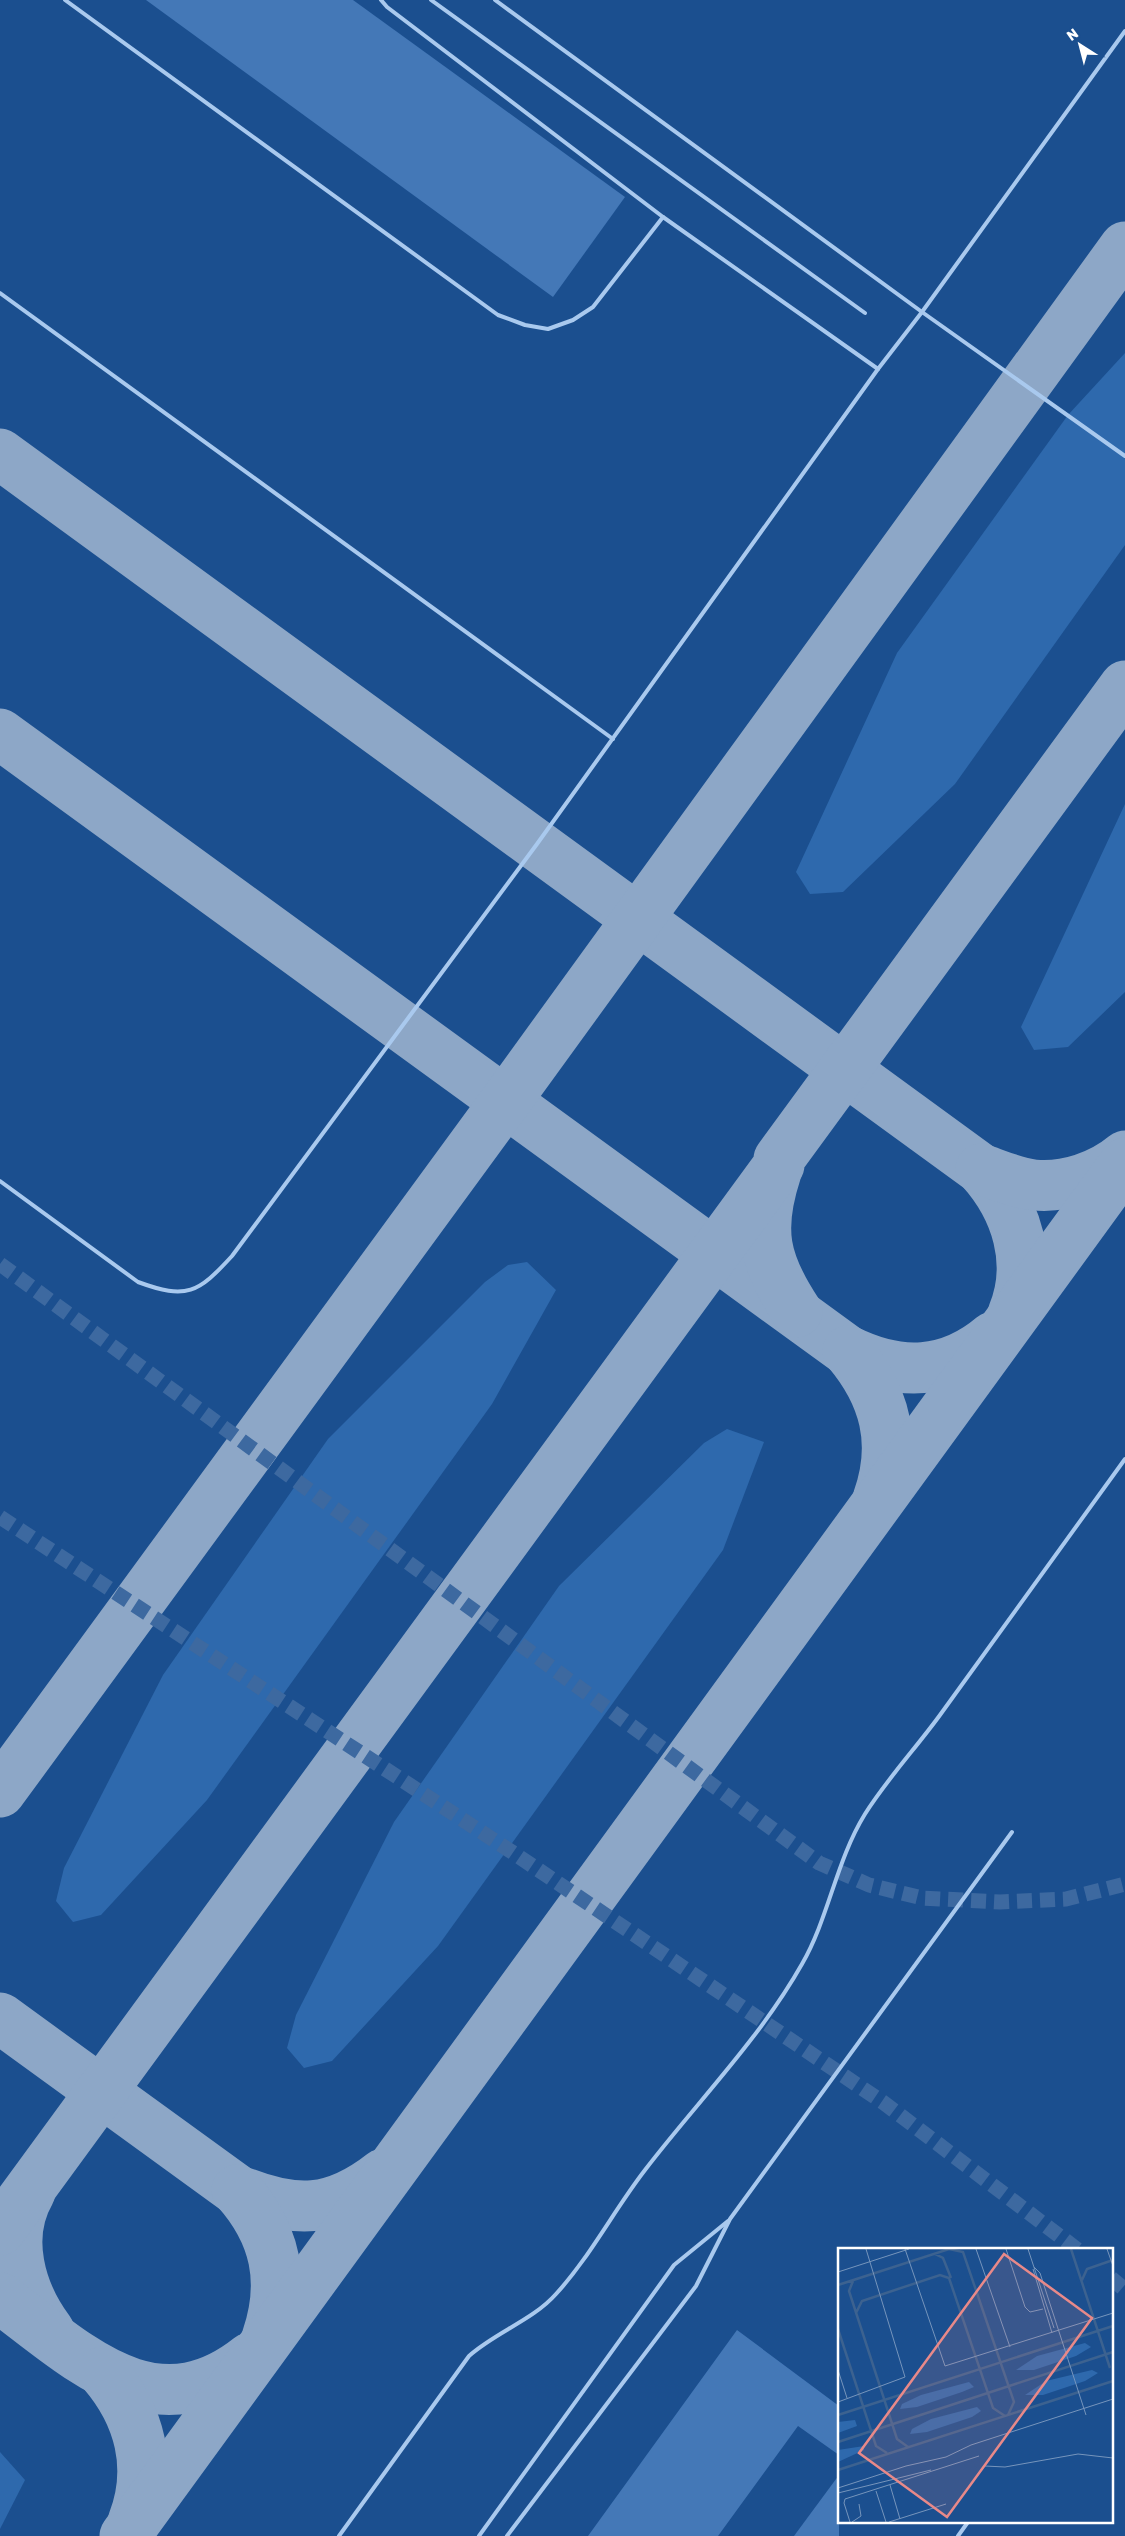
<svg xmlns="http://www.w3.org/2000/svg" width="1125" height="2536" viewBox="0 0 1125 2536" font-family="Rubik,sans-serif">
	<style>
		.green { fill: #2e69ad }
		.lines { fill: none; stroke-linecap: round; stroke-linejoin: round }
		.taxiway { stroke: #8da7c7; stroke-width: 51 }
		.building { fill: #4478b7 }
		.highway-tunnel { stroke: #3d69a0; stroke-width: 15; stroke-dasharray: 15 8; stroke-linecap: butt }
		.lane { stroke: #a9c9ee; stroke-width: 4 }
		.inset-river { fill: none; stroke: #3c6290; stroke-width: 2.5 }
		.inset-road { fill: none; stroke: #7695bc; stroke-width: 1 }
		.view { fill: #e88989; fill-opacity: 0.15; stroke: #e88989; stroke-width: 2.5 }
		.inset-edge { fill: none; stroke: #fff; stroke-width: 2.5 }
	</style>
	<rect width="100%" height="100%" fill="#1b4f8f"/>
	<!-- green -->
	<g class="green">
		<polygon points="1125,353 1125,545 955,784 843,892 810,894 796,872 897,653 1068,415"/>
		<polygon points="1125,804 1125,992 1068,1047 1034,1050 1021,1027"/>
		<polygon points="527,1262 556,1290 492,1404 207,1800 101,1915 73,1922 56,1901 64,1868 163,1675 328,1439 485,1282 508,1265"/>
		<polygon points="727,1429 764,1442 723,1550 438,1946 332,2061 304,2068 287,2048 296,2015 394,1822 559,1586 704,1443"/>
		<polygon points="0,2452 25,2480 0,2529"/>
	</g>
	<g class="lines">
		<!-- taxiway -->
		<g class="taxiway">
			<path d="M0 454 981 1169C1017 1209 1034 1263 1013 1314"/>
			<path d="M0 734 848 1351C899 1376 948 1375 993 1337"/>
			<path d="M981 1169C998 1175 1016 1183 1034 1185 1066 1188 1101 1176 1125 1156"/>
			<path d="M776 1172C757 1230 764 1262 797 1312"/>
			<path d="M848 1351C885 1395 898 1443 878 1499"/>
			<polyline points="0,1792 505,1102 1125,247"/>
			<path d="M0 2018 237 2190C295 2214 333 2213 383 2174"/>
			<path d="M237 2190C276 2234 286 2282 267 2338"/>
			<path d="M30 2192C4 2237 20 2292 49 2331"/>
			<polyline points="0,2230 779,1165 779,1159 1125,686"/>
			<path d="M0 2298C78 2356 154 2434 250 2358"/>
			<path d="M103 2372C140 2415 154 2468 133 2522"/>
			<polyline points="125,2536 1125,1163"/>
		</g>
	</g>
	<!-- building -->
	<g class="building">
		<polygon points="146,0 353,0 625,197 553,297"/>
		<polygon points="737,2330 839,2406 839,2455 798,2426 718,2536 588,2536"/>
		<polygon points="839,2475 839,2536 794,2536"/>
	</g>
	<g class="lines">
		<!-- highway-tunnel -->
		<g class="highway-tunnel">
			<polyline points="0,1264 819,1863 869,1885 922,1898 1000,1902 1066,1899 1125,1884"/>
			<polyline points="0,1517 512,1852 884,2103 1078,2250"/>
			<polyline points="1111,2278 1125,2290"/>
		</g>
		<!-- lane -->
		<g class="lane">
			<polyline points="65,0 498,315 525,325 548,329 573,320 593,307 663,217"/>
			<polyline points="381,0 387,7 663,217 878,369"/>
			<polyline points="431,0 865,313"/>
			<polyline points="495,0 922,312 1125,456"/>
			<polyline points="0,293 613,739"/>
			<path d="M0 1181 138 1282C187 1300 198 1293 232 1256L537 844 878 369 922 312 1125 31"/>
			<path d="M339 2536 469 2356C496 2332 533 2320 556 2294 590 2257 614 2210 645 2170 697 2102 759 2040 802 1964 829 1917 836 1861 865 1814 887 1779 916 1748 940 1715 1001 1630 1063 1545 1125 1459"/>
			<polyline points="479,2536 674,2265 728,2221"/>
			<polyline points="507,2536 696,2286 730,2219 1012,1832"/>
			<polyline points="958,2536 968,2522"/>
		</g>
	</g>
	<!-- overview -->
	<g transform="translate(838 2248)">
		<rect width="275" height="275" fill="#1b4f8f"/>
		<path d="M247 95 253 99 238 108 196 122H178L199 108ZM254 122 260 125 247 133 205 147H187L208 133ZM131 134 136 139 124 144 79 159 62 161 64 156 83 147ZM139 159 143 163 134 169 89 184 72 186 74 181 93 171ZM17 172 19 178 0 185V174ZM26 198V202L0 214V202Z" fill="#2e69ad"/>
		<path class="inset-river" d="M233 1 272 120M97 6 105 10 113 30M244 32 249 21 275 12M15 33 11 43 59 191 70 199M0 37 111 1 125 4 176 154 170 167M18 65 24 53 102 27 111 30 155 160 167 168M0 81 38 198 49 205M0 167 275 78M0 194 275 104M0 222 275 133"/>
		<path class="inset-road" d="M67 1 107 118 275 65M138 1 172 99M168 1 187 59 192 64 205 61M190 1 216 80M269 1 275 18M196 19 202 25 248 167M195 21 214 85M0 24 71 1M0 122 9 150M0 154 67 129 28 1M147 218 167 219 240 206 275 210M52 237 62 271M0 240 68 218 108 209 133 197 275 151M38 243 48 274M0 245 93 222M12 274 6 255 7 251 141 208M14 274 23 268 21 256M51 274 108 256"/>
		<path class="view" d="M166 6 254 70 109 269 21 205Z"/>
		<rect width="275" height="275" class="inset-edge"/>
	</g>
	<!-- north arrow -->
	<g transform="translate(1080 45) rotate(324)" stroke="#1b4f8f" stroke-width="4" paint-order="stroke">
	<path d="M0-4L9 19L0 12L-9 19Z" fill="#ffffff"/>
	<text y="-8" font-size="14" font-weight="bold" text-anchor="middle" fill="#ffffff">N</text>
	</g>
</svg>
